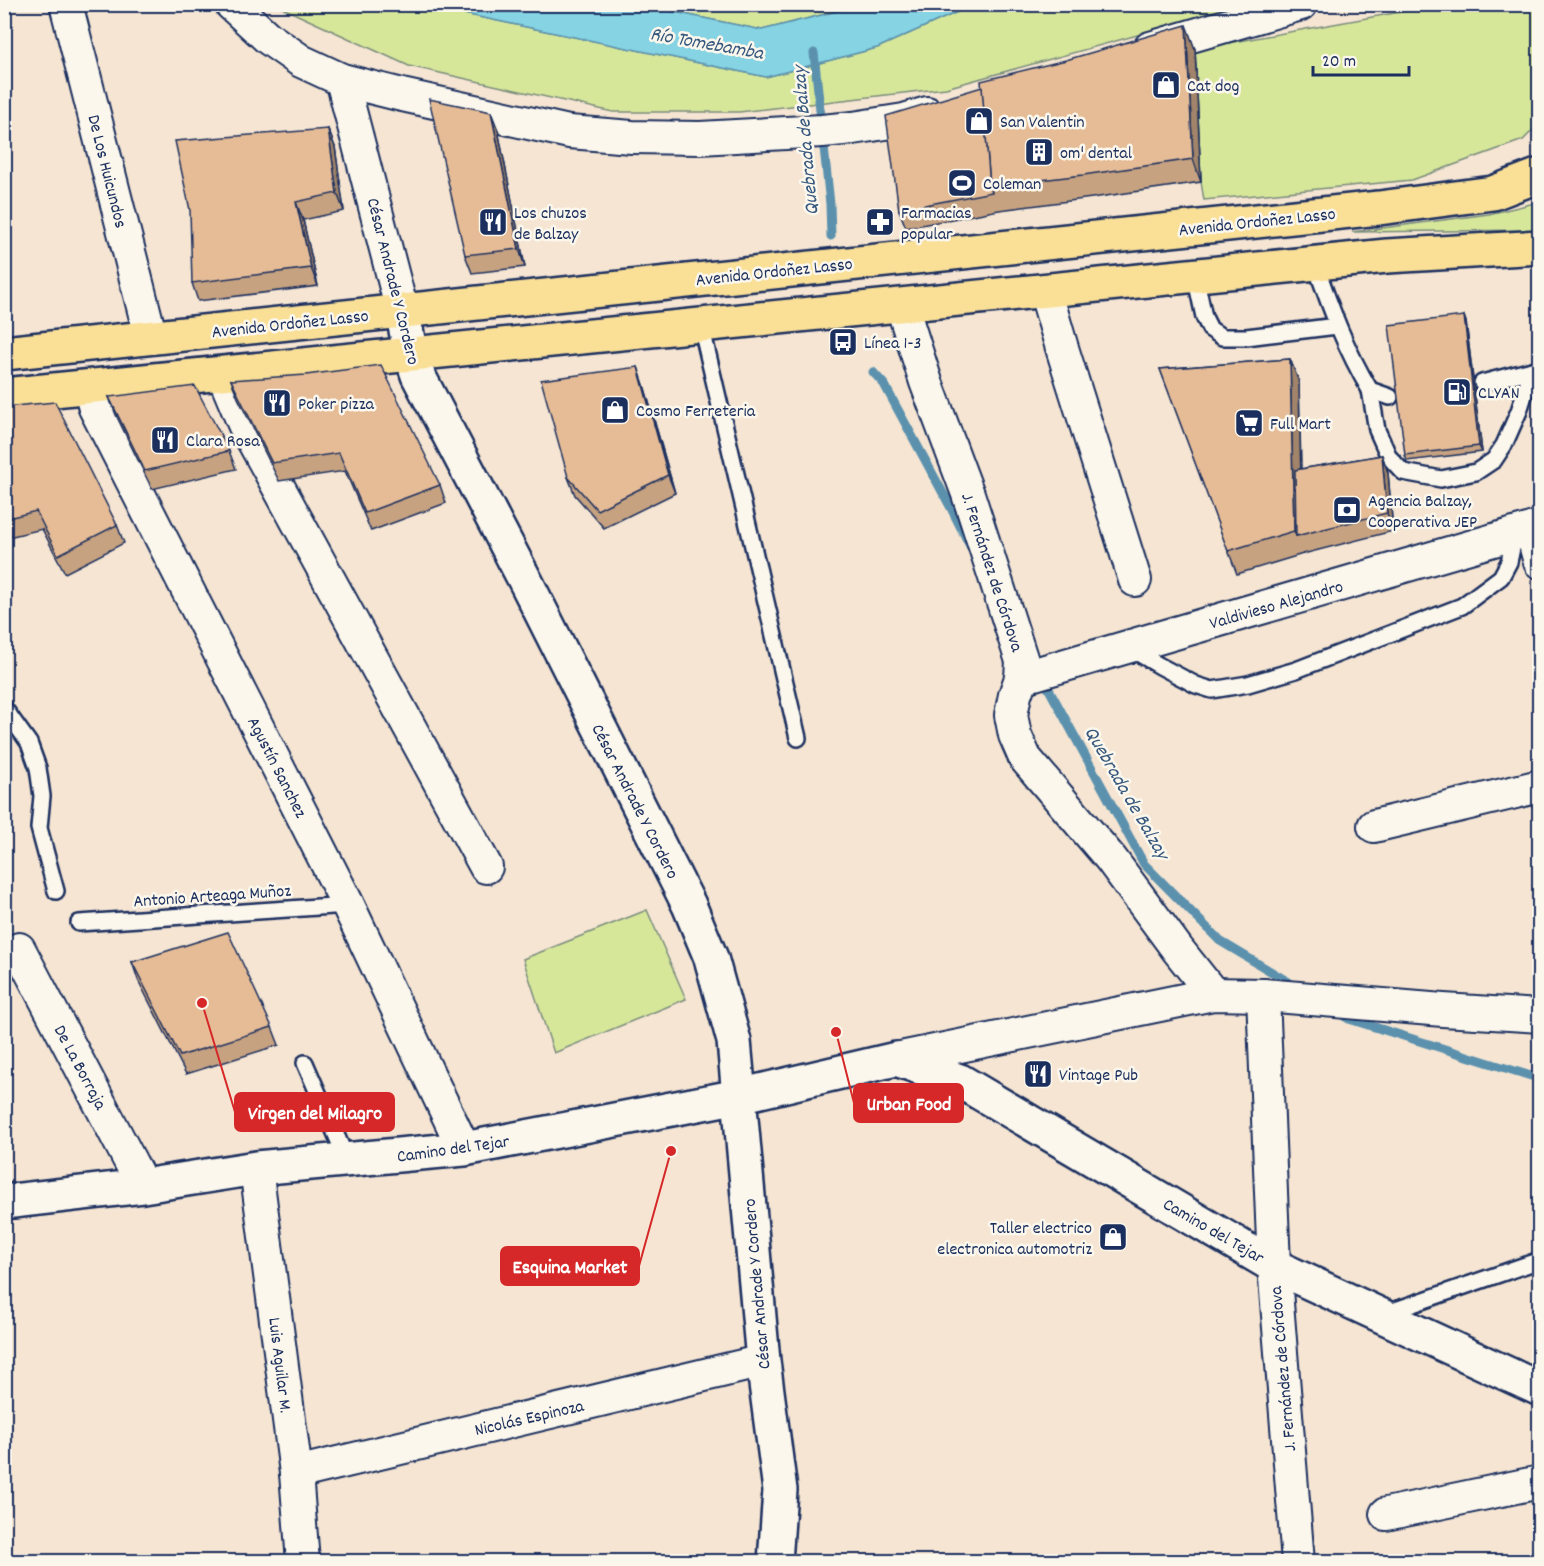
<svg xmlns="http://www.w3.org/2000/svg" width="1544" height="1566" viewBox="0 0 1544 1566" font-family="Dekko,sans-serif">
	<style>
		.green { fill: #d7e79a; stroke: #798b7c; stroke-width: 1.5 }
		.water { fill: #85d3e3; stroke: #5b91ae; stroke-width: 1.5 }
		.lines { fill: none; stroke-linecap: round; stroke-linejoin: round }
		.stream { stroke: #5b91ae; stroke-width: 9 }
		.service-casing { stroke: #1b2f5e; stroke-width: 20 }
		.minor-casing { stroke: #1b2f5e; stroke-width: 36 }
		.tertiary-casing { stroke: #1b2f5e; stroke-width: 38 }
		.primary-casing { stroke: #1b2f5e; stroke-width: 38 }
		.service { stroke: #fbf7ec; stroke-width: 15 }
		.minor { stroke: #fbf7ec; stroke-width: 32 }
		.tertiary { stroke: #fbf7ec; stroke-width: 33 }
		.primary { stroke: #fadf96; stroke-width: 33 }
		.wall { fill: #c6a281; stroke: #1b2f5e; stroke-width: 1.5 }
		.shaded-wall { fill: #a18469; stroke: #1b2f5e; stroke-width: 1.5 }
		.building { fill: #e6bc96; stroke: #1b2f5e; stroke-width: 1.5 }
		.labels { text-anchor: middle; stroke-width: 5; stroke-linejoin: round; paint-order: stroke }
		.poi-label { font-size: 18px; fill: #1b2f5e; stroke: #fbf7ec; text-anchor: start }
		.street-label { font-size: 18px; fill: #1b2f5e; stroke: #fbf7ec }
		.water-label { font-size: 20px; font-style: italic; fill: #36587f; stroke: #fbf7ec }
		.leader { fill: none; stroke: #d62828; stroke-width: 2 }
		.callout-dot { fill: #d62828; stroke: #fbf7ec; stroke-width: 2 }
		.callout { fill: #d62828; stroke: #d62828; stroke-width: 2 }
		.callout-label { font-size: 20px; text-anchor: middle; font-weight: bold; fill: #fff }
	</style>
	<rect width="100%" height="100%" fill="#f5e5d2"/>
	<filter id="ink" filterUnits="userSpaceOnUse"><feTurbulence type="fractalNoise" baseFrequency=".0167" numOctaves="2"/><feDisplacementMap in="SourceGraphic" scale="12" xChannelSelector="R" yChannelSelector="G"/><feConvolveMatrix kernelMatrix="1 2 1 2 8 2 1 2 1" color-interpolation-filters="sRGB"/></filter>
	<g filter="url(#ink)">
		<!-- green -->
		<g class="green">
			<polygon points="276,5 432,5 445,10 766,77 877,48 973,5 1246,5 946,88 739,112 613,112 409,66"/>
			<polygon points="640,5 861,5 762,30"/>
			<polygon points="1439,5 1539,5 1539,124 1523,140 1412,180 1204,200 1201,182 1195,49"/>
			<polygon points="1539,202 1539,230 1352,232 1489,214"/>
			<polygon points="647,910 686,999 554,1053 523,959"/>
		</g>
		<!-- water -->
		<polygon class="water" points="432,5 640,5 762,30 861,5 973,5 877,48 766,77 445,10"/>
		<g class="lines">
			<!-- stream -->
			<g class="stream">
				<polyline points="814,53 830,204 831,236"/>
				<polyline points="873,372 884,384 950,506 970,546"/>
				<polyline points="1043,678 1144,864 1220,941 1297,987"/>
				<polyline points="1337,1012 1349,1019 1531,1076 1540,1076"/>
			</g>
			<!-- service casing -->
			<g class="service-casing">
				<g id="service">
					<path d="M1315 263C1330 307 1346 350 1370 390L1390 397"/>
					<polyline points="1195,275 1204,317 1210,329 1222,337 1246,337 1337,326"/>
					<polyline points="701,325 798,738"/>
					<polyline points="1482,383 1540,368"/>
					<polyline points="1370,390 1377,430 1389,457 1403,472 1441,479 1476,472 1494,460 1504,445 1519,411 1532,370"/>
					<polyline points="1128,647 1160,666 1196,685 1212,690 1248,684 1296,670 1462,606 1501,577 1509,562 1515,534"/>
					<polyline points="4,708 29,743 38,768 42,796 39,828 56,891"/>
					<polyline points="79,923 348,905"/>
					<polyline points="305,1063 347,1160"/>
					<polyline points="1384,1314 1540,1260"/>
				</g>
			</g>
			<!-- minor casing -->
			<g class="minor-casing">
				<g id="minor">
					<polyline points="66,4 151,338"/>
					<polyline points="231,4 268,38 301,61 342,80 402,95 569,132 632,137 700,138 822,131 853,128 904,120 927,113"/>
					<polyline points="1150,48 1301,4"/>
					<polyline points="342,80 402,311"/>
					<polyline points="1045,290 1062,348 1135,580"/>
					<polyline points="902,306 926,382 968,494 1022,661 1021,678 1015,695 1011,715 1015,735 1025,758 1111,859 1178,950 1213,994"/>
					<polyline points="223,374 244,424 486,867"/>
					<polyline points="89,387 95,408 348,905 464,1149"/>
					<polyline points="1540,526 1531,529 1540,562"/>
					<polyline points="1021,678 1531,529"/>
					<polyline points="1374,826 1540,786"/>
					<polyline points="19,949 143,1186"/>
					<polyline points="1263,995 1274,1266 1298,1562"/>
					<polyline points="896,1059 1213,994 1263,995 1443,1010 1540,1016"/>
					<polyline points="256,1168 296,1473 303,1562"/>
					<polyline points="296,1473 763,1361"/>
					<polyline points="1386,1514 1540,1482"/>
				</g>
			</g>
			<!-- tertiary casing -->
			<g class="tertiary-casing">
				<g id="tertiary">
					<polyline points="402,311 411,354 418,375 527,584 689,905 711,958 734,1041 763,1361 780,1490 775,1562"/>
					<polyline points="4,1202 143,1186 256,1168 464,1149 739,1096 896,1059 960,1081 1274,1266 1540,1389"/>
				</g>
			</g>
			<!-- primary casing -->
			<g class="primary-casing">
				<g id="primary">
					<polyline points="4,353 1379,208 1493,193 1540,175"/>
					<polyline points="4,395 1387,256 1540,247"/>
				</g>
			</g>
			<!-- service -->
			<use href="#service" class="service"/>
			<!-- minor -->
			<use href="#minor" class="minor"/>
			<!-- tertiary -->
			<use href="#tertiary" class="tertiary"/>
			<!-- primary -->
			<use href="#primary" class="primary"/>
		</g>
		<!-- wall -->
		<g class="wall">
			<polygon points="1195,49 1201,182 1092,198 999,210 906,228 899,210"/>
			<polygon points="328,129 335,147 344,211 303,220 318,286 198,301 192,283"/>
			<polygon points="498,130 525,267 472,273 465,255"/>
			<polygon points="1464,316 1466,322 1482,452 1407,461 1405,455"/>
			<polygon points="1290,359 1299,382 1301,469 1382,455 1388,473 1393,531 1303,554 1237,574 1160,369"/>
			<polygon points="638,367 644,385 675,493 604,528 575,495 568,477"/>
			<polygon points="231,380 440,485 446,503 371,531 345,471 279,481 238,398"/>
			<polygon points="109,397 229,451 236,469 152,489 116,415"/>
			<polygon points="4,407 117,525 124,543 65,573 42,529 4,538"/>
			<polygon points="132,962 272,1027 279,1045 186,1074 138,980"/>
		</g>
		<!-- shaded-wall -->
		<g class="shaded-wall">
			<polygon points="1186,25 1195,49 1201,182 1193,159"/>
			<polygon points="491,112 498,130 525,267 519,249"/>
			<polygon points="328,129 335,147 344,211 337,193"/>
			<polygon points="296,202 303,220 318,286 311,268"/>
			<polygon points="1464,316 1466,322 1482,452 1479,446"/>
			<polygon points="1290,359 1299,382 1302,535 1296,536 1294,531"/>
			<polygon points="638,367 644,385 675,493 668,475"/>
			<polygon points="1382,455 1388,473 1393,531 1387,513"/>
		</g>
		<!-- building -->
		<g class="building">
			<polygon points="1186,25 1193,159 1083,175 990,186 981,81 1066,60"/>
			<polygon points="982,87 990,186 992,192 899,210 886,116"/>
			<polygon points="429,99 491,112 519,249 465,255"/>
			<polygon points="328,129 337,193 296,202 311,268 192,283 190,210 175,141"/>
			<polygon points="1464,316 1479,446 1405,455 1389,325"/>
			<polygon points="1290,359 1294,531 1228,551 1160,369"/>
			<polygon points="381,365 440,485 365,513 339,453 272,463 231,380 306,375"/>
			<polygon points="638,367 668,475 597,510 568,477 541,380"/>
			<polygon points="195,386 229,451 145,471 109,397"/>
			<polygon points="55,402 117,525 58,555 36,511 4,519 4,407"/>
			<polygon points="1382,455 1387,513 1296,536 1295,470"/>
			<polygon points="228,932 272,1027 180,1056 132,962"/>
		</g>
	</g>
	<!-- icons -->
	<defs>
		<g id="shop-square" transform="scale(1.5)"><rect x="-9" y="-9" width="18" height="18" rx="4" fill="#1b2f5e" stroke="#fbf7ec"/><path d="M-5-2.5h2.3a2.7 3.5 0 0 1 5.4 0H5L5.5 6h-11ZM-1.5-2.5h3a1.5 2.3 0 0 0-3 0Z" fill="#fff"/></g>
		<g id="building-square" transform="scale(1.5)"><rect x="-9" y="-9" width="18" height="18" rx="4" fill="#1b2f5e" stroke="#fbf7ec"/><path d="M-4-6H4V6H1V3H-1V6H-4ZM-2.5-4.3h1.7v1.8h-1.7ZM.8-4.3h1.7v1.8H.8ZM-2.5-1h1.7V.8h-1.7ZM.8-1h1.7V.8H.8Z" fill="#fff"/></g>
		<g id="stadium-square" transform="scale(1.5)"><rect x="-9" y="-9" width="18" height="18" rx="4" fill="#1b2f5e" stroke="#fbf7ec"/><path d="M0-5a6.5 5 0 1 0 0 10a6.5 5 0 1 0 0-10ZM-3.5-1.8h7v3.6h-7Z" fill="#fff"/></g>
		<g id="restaurant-square" transform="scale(1.5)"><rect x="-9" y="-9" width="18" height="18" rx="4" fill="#1b2f5e" stroke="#fbf7ec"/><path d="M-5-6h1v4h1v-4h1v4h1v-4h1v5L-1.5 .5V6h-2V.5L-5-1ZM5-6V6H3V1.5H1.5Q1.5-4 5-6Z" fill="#fff"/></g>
		<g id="pharmacy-square" transform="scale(1.5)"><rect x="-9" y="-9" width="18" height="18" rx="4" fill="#1b2f5e" stroke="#fbf7ec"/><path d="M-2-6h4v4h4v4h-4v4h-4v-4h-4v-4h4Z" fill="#fff"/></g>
		<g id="bus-square" transform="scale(1.5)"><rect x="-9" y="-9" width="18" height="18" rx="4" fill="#1b2f5e" stroke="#fbf7ec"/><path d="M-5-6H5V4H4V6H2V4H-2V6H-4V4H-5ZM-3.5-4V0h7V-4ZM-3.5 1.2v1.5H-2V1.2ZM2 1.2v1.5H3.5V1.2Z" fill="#fff"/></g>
		<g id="fuel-square" transform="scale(1.5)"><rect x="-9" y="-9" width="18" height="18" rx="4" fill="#1b2f5e" stroke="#fbf7ec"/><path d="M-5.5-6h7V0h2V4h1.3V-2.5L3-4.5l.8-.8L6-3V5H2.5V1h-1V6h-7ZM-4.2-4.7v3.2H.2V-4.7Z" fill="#fff"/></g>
		<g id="supermarket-square" transform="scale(1.5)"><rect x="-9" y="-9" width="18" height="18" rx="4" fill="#1b2f5e" stroke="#fbf7ec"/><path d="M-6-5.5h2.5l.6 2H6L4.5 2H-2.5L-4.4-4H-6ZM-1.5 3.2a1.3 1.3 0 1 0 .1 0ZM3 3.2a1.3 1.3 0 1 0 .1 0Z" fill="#fff"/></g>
		<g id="bank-square" transform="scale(1.5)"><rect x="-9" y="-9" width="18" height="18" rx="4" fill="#1b2f5e" stroke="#fbf7ec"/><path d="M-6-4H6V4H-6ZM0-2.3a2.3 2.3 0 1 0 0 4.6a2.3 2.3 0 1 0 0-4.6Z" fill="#fff"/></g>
	</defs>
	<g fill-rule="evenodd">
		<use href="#shop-square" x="1166" y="85"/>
		<use href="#shop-square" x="979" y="121"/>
		<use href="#building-square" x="1039" y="152"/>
		<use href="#stadium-square" x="962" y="183"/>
		<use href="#restaurant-square" x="493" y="222"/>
		<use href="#pharmacy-square" x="880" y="222"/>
		<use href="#bus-square" x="843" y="342"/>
		<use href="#fuel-square" x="1457" y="392"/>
		<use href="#restaurant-square" x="277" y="403"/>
		<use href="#shop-square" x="615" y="410"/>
		<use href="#supermarket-square" x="1249" y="423"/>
		<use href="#restaurant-square" x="165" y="440"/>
		<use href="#bank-square" x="1347" y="510"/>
		<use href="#restaurant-square" x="1038" y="1074"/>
		<use href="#shop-square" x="1113" y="1237"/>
	</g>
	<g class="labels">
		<!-- poi labels -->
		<g class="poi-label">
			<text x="1187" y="91">Cat dog</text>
			<text x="1000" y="127">San Valentin</text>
			<text x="1060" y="158">om' dental</text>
			<text x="983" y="189">Coleman</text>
			<text x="514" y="218">Los chuzos<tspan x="514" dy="21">de Balzay</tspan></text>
			<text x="901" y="218">Farmacias<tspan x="901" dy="21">popular</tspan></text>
			<text x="864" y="348">Línea 1-3</text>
			<text x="1478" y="398">CLYAN</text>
			<text x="298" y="409">Poker pizza</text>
			<text x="636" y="416">Cosmo Ferreteria</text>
			<text x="1270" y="429">Full Mart</text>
			<text x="186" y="446">Clara Rosa</text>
			<text x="1368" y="506">Agencia Balzay,<tspan x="1368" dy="21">Cooperativa JEP</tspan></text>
			<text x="1059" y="1080">Vintage Pub</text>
			<text x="1092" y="1233" text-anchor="end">Taller electrico<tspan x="1092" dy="21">electronica automotriz</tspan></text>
		</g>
		<!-- street labels -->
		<g class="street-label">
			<text transform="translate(108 171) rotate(76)" y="6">De Los Huicundos</text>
			<text transform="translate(1257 221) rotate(-6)" y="6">Avenida Ordoñez Lasso</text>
			<text transform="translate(774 271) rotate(-6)" y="6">Avenida Ordoñez Lasso</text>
			<text transform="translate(394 281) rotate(76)" y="6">César Andrade Y Cordero</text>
			<text transform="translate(290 323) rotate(-6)" y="6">Avenida Ordoñez Lasso</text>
			<text transform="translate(993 572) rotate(72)" y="6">J. Fernández de Córdova</text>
			<text transform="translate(1276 604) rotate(-16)" y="6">Valdivieso Alejandro</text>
			<text transform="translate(278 767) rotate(63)" y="6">Agustín Sanchez</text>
			<text transform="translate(636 801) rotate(63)" y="6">César Andrade Y Cordero</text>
			<text transform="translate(212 895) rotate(-4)" y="6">Antonio Arteaga Muñoz</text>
			<text transform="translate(81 1067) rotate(62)" y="6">De La Borraja</text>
			<text transform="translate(453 1148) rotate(-8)" y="6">Camino del Tejar</text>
			<text transform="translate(1214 1230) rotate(30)" y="6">Camino del Tejar</text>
			<text transform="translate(756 1284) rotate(-95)" y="6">César Andrade Y Cordero</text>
			<text transform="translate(281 1365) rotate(83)" y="6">Luis Aguilar M.</text>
			<text transform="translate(1282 1369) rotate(-95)" y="6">J. Fernández de Córdova</text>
			<text transform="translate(529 1417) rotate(-13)" y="6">Nicolás Espinoza</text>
		</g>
		<!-- water labels -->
		<g class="water-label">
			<text transform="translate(707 42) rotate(10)" y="7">Río Tomebamba</text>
			<text transform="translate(804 141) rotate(-95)" y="7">Quebrada de Balzay</text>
			<text transform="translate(1128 792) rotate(60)" y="7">Quebrada de Balzay</text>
		</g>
	</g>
	<!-- callouts -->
	<path class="leader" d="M836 1032L854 1103M202 1003L235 1112M671 1151L639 1266"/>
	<g class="callout-dot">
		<circle cx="836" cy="1032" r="6"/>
		<circle cx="202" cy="1003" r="6"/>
		<circle cx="671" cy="1151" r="6"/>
	</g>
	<g class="callout">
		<rect x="854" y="1084" width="109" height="38" rx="6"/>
		<rect x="235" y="1093" width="159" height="38" rx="6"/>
		<rect x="501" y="1247" width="138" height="38" rx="6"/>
	</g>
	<g class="callout-label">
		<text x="909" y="1110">Urban Food</text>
		<text x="315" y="1119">Virgen del Milagro</text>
		<text x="570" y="1273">Esquina Market</text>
	</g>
	<!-- margin -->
	<rect width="1544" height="1566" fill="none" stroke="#fbf7ec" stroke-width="24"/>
	<rect x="12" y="12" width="1520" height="1542" fill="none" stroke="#1b2f5e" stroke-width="2" filter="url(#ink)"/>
	<!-- scale -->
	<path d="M1313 66v9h96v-9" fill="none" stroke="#1b2f5e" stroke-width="3"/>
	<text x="1322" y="66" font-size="18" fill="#1b2f5e" stroke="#fbf7ec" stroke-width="4.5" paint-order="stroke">20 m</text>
</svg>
